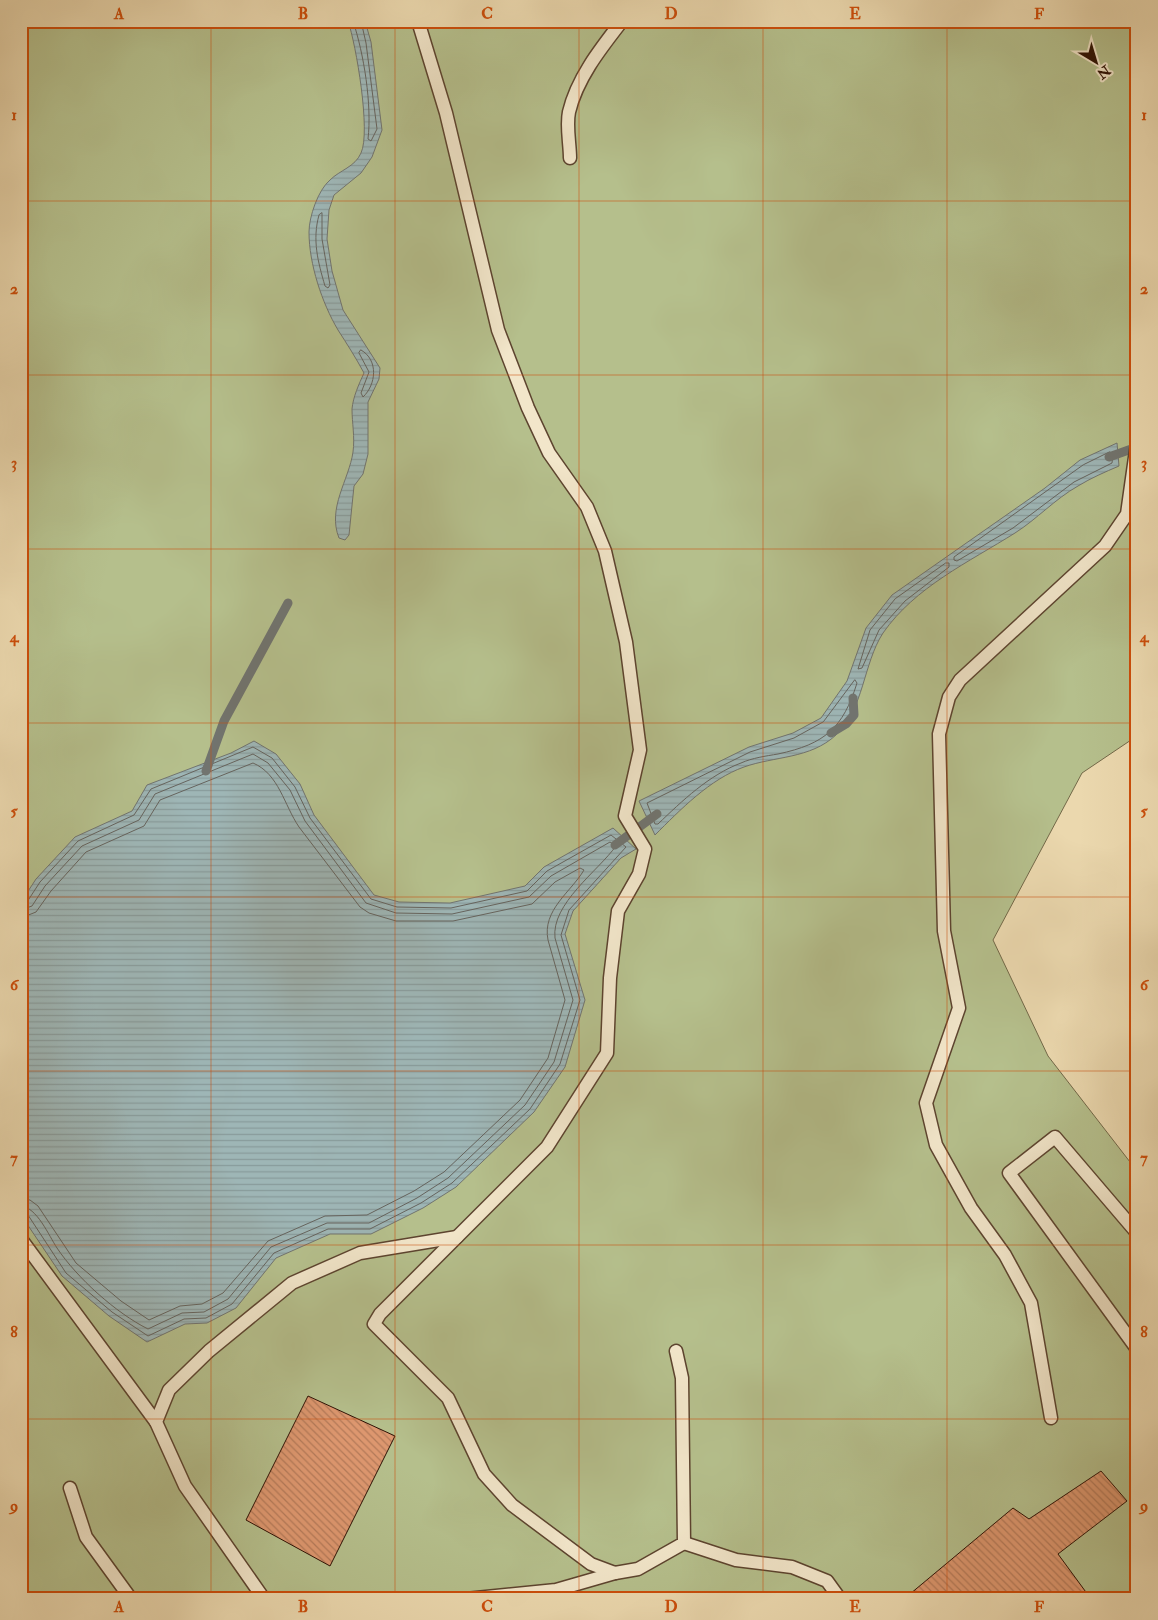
<svg xmlns="http://www.w3.org/2000/svg" width="1158" height="1620" viewBox="0 0 1158 1620" font-family="'IM FELL Double Pica',serif">
	<style>
		.green { fill: #b5bf8c; stroke: #726848 }
		.water { fill: url(#water-rules); stroke: #71746f }
		.lines { fill: none; stroke-linecap: round; stroke-linejoin: round }
		.shore { stroke: #66645e; stroke-width: 1 }
		.stream { stroke: #71746f; stroke-width: 9 }
		.building { fill: url(#building-back-hatch); stroke: #2e1205 }
		.lane-casing { stroke: #5d442f; stroke-width: 15 }
		.lane { stroke: #f2e6ca; stroke-width: 12 }
		.grid { fill: none; stroke: #cc4e0b; stroke-width: 1; stroke-opacity: 0.55 }
		.neatline { fill: none; stroke: #cc4e0b; stroke-width: 2 }
		.grid-label { font-size: 16px; text-anchor: middle; font-weight: bold; fill: #cc4e0b }
	</style>
	<defs>
		<pattern id="water-rules" width="6" height="5" patternUnits="userSpaceOnUse" patternTransform="scale(1.25)"><rect width="6" height="5" fill="#9eb6b6"/><path d="M0 2.5h6" fill="none" stroke="#889b9b"/></pattern>
		<pattern id="building-back-hatch" width="6" height="6" patternUnits="userSpaceOnUse" patternTransform="scale(1.25)"><rect width="6" height="6" fill="#dd976f"/><path d="M-1 5l2 2M0 0l6 6M5-1l2 2" fill="none" stroke="#b47a59"/></pattern>
	</defs>
	<rect width="100%" height="100%" fill="#ebd8ae"/>
	<filter id="stains"><feTurbulence type="fractalNoise" baseFrequency=".004" numOctaves="4"/><feColorMatrix values="0 0 0 0 .2 0 0 0 0 .09 0 0 0 0 .02 0 0 0 .5 -.17"/></filter>
	<radialGradient id="worn" r=".72"><stop offset=".6" stop-color="#630" stop-opacity="0"/><stop offset="1" stop-color="#630" stop-opacity=".3"/></radialGradient>
	<!-- green -->
	<polygon class="green" points="21,21 1137,21 1137,736 1082,773 993,940 1048,1056 1137,1171 1137,1599 21,1599"/>
	<!-- water -->
	<g class="water">
		<path d="M348 21H365L371 42 382 130 372 157 361 173 334 195 329 210 327 239 332 271 343 310 380 368 379 379 368 402V454L363 474 354 486 349 535 345 540 339 538C327 508 349 480 353 452 355 437 352 423 352 409 353 397 359 384 364 373 356 358 347 344 338 330 322 303 309 264 309 232 309 217 318 190 330 180 340 170 355 167 361 153 371 132 356 44 348 21Z"/>
		<path d="M1117 443 1119 466C1105 472 1091 478 1078 486 1055 499 1037 519 1015 533 969 562 915 587 883 633 863 664 864 709 836 735 810 759 775 756 744 767 710 779 680 810 655 835L639 801 749 747 793 733 821 718 847 681 866 628 892 595 1045 488 1080 460Z"/>
		<polygon points="254,741 276,754 300,784 314,815 374,895 399,902 450,903 525,886 544,867 613,828 636,849 621,858 573,911 565,934 585,1000 565,1067 534,1112 456,1187 423,1208 371,1234 330,1234 276,1258 236,1308 207,1323 185,1324 147,1342 109,1316 62,1276 21,1215 21,902 36,879 75,837 132,811 147,785 231,753"/>
	</g>
	<g class="lines">
		<!-- shore -->
		<g class="shore">
			<path d="M353 21C364 54 372 105 368 139L371 141 377 129 366 43 361 21"/>
			<path d="M322 213V239L330 285 328 288 325 286C318 262 312 240 319 215Z"/>
			<path d="M361 350C379 360 376 385 363 397L361 393 369 372 359 353Z"/>
			<polygon points="1110,452 1113,454 1112,463 1074,482 1013,528 957,561 954,560 954,557 1083,465"/>
			<polygon points="946,563 949,563 949,567 905,601 879,630 862,668 858,669 870,630 895,599"/>
			<path d="M855 680 857 683C843 728 825 744 778 754 766 756 752 758 741 763 709 775 682 801 658 824H655L647 803 750 752 794 738 823 722Z"/>
			<polyline points="21,904 27,902 40,882 78,841 134,815 151,789 253,747 272,758 295,787 310,818 371,899 397,907 451,908 527,891 547,871 611,835 626,847 569,910 561,935 580,1000 560,1064 530,1109 452,1183 421,1203 370,1229 328,1229 274,1253 232,1304 206,1318 184,1319 148,1336 112,1312 66,1273 28,1215 21,1212"/>
			<path d="M21 910 32 906 45 886 82 846 139 820 155 794 253 754 268 763 290 790 305 821 366 903 396 913 452 914 529 897 551 876 610 842 616 846C598 871 551 904 555 938L573 1000 554 1062 525 1105 448 1178 417 1198 369 1223H327L271 1247 228 1299 204 1312 182 1313 148 1329C116 1313 77 1278 57 1248 49 1236 37 1207 21 1206"/>
			<path d="M21 918 36 912 51 891 86 852 144 826 160 800 253 763C279 774 284 805 299 827 319 854 340 880 360 907L369 913 396 921H453L532 904 555 882 580 868 584 870C571 892 542 910 548 940L565 1000 548 1058 520 1100 444 1172 414 1191 367 1215 325 1216 268 1241 223 1293 202 1304 180 1306 149 1320 121 1301 76 1263 38 1206 30 1200 21 1199"/>
		</g>
		<!-- stream -->
		<g class="stream">
			<polyline points="1109,457 1137,447"/>
			<polyline points="831,733 846,724 854,715 853,698"/>
			<polyline points="206,771 224,721 288,603"/>
			<polyline points="615,845 657,814"/>
		</g>
	</g>
	<!-- building -->
	<g class="building">
		<polygon points="308,1396 395,1436 330,1566 246,1520"/>
		<polygon points="1101,1471 1127,1501 1058,1554 1091,1599 904,1599 1013,1508 1029,1519"/>
	</g>
	<g class="lines">
		<!-- lane casing -->
		<g class="lane-casing">
			<g id="lane">
				<polyline points="418,21 446,113 498,330 528,408 549,453 587,507 605,551 626,642 640,750 625,816 645,849 639,874 618,911 610,978 607,1053 547,1147 380,1314 374,1324 448,1398 484,1474 512,1505 591,1564 615,1573 638,1569 684,1543 682,1378 676,1351"/>
				<path d="M570 158C570 144 566 126 569 112 577 78 601 48 622 21"/>
				<polyline points="1137,1233 1055,1137 1009,1173 1137,1349"/>
				<polyline points="21,1239 156,1422"/>
				<polyline points="1051,1418 1031,1303 1005,1255 971,1208 936,1145 926,1103 959,1008 944,931 939,734 949,697 960,680 1105,546 1127,514 1137,443"/>
				<polyline points="70,1488 86,1537 131,1599"/>
				<polyline points="684,1543 736,1560 792,1567 827,1581 840,1599"/>
				<polyline points="264,1599 185,1486 156,1422 169,1390 209,1351 292,1283 360,1253 457,1237"/>
				<polyline points="466,1599 556,1590 615,1573"/>
			</g>
		</g>
		<!-- lane -->
		<use href="#lane" class="lane"/>
	</g>
	<!-- grid -->
	<path class="grid" d="M211 21V1599M395 21V1599M579 21V1599M763 21V1599M947 21V1599M21 201H1137M21 375H1137M21 549H1137M21 723H1137M21 897H1137M21 1071H1137M21 1245H1137M21 1419H1137"/>
	<!-- margin -->
	<rect width="1158" height="1620" fill="none" stroke="#ebd8ae" stroke-width="55"/>
	<!-- north arrow -->
	<g transform="translate(1096 62) rotate(142)" stroke="#f2e6ca" stroke-width="4" paint-order="stroke">
	<path d="M0-4L9 19L0 12L-9 19Z" fill="#2e1205"/>
	<text y="-8" font-size="14" font-weight="bold" text-anchor="middle" fill="#2e1205">N</text>
	</g>
	<rect x="28" y="28" width="1102" height="1564" class="neatline"/>
	<g class="grid-label">
		<text x="119" y="19">A</text>
		<text x="303" y="19">B</text>
		<text x="487" y="19">C</text>
		<text x="671" y="19">D</text>
		<text x="855" y="19">E</text>
		<text x="1039" y="19">F</text>
		<text x="14" y="120">1</text>
		<text x="1144" y="120">1</text>
		<text x="14" y="294">2</text>
		<text x="1144" y="294">2</text>
		<text x="14" y="468">3</text>
		<text x="1144" y="468">3</text>
		<text x="14" y="642">4</text>
		<text x="1144" y="642">4</text>
		<text x="14" y="816">5</text>
		<text x="1144" y="816">5</text>
		<text x="14" y="990">6</text>
		<text x="1144" y="990">6</text>
		<text x="14" y="1163">7</text>
		<text x="1144" y="1163">7</text>
		<text x="14" y="1337">8</text>
		<text x="1144" y="1337">8</text>
		<text x="14" y="1511">9</text>
		<text x="1144" y="1511">9</text>
		<text x="119" y="1612">A</text>
		<text x="303" y="1612">B</text>
		<text x="487" y="1612">C</text>
		<text x="671" y="1612">D</text>
		<text x="855" y="1612">E</text>
		<text x="1039" y="1612">F</text>
	</g>
	<rect width="100%" height="100%" filter="url(#stains)"/>
	<rect width="100%" height="100%" fill="url(#worn)"/>
</svg>
